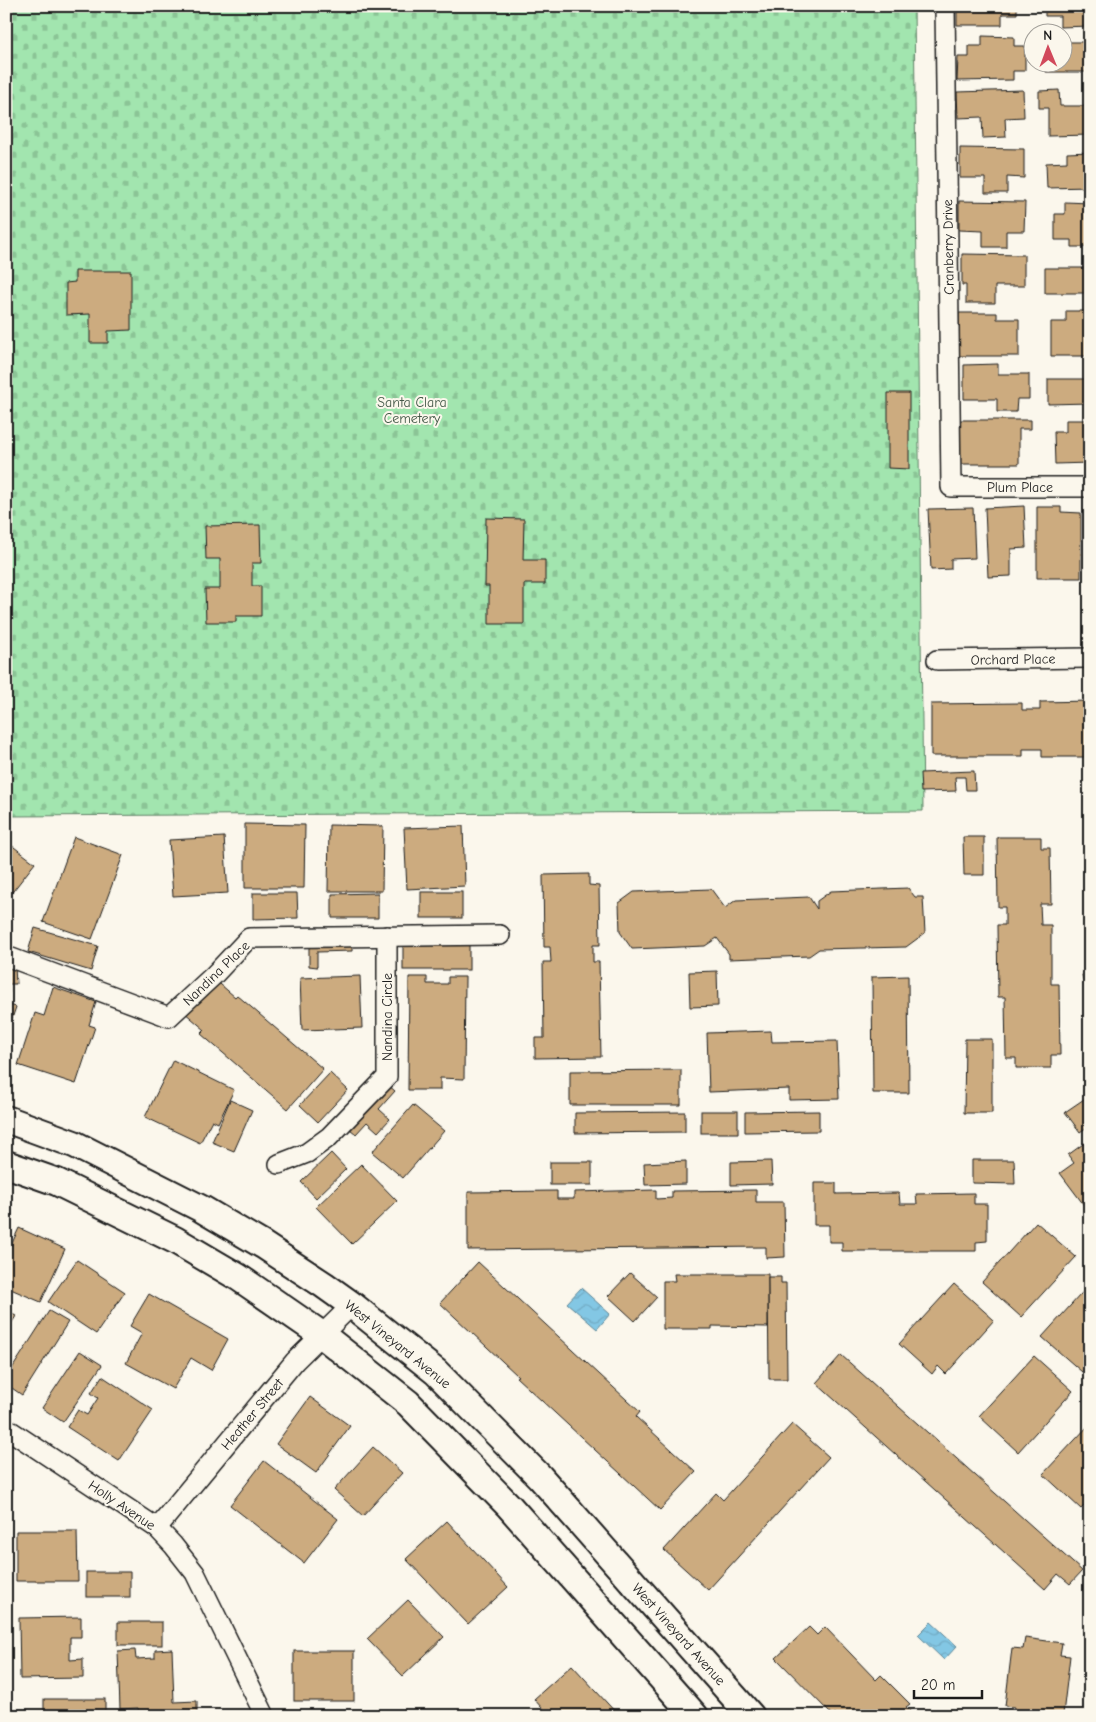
<svg xmlns="http://www.w3.org/2000/svg" width="1096" height="1722" viewBox="0 0 1096 1722" font-family="'Comic Neue',sans-serif">
	<style>
		.cemetery { fill: url(#cemetery-stones); stroke: #5f8066 }
		.water { fill: url(#water-waves); stroke: #5a8394 }
		.building { fill: #ccab7f; stroke: #1c1c1c }
		.lines { fill: none; stroke-linecap: round; stroke-linejoin: round }
		.street-casing { stroke: #1c1c1c; stroke-width: 22 }
		.secondary-casing { stroke: #1c1c1c; stroke-width: 30 }
		.street { stroke: #fbf7ec; stroke-width: 19 }
		.secondary { stroke: #fbf7ec; stroke-width: 26 }
		.labels { text-anchor: middle; stroke-width: 4; stroke-linejoin: round; paint-order: stroke }
		.street-label { font-size: 14px; fill: #1c1c1c; stroke: #fbf7ec }
		.park-label { font-size: 14px; fill: #445848; stroke: #fbf7ec }
	</style>
	<defs>
		<pattern id="cemetery-stones" width="16" height="16" patternUnits="userSpaceOnUse" patternTransform="scale(1.25)"><rect width="16" height="16" fill="#a2e5af"/><path d="M2 7V4a2 2 0 0 1 4 0v3zM10 15v-3a2 2 0 0 1 4 0v3z" fill="#8bc496"/></pattern>
		<pattern id="water-waves" width="16" height="10" patternUnits="userSpaceOnUse" patternTransform="scale(1.25)"><rect width="16" height="10" fill="#83c7e4"/><path d="M0 5q4-4 8 0t8 0" fill="none" stroke="#71aac3"/></pattern>
	</defs>
	<rect width="100%" height="100%" fill="#fbf7ec"/>
	<filter id="ink" filterUnits="userSpaceOnUse"><feTurbulence type="fractalNoise" baseFrequency=".02" numOctaves="2"/><feDisplacementMap in="SourceGraphic" scale="10" xChannelSelector="R" yChannelSelector="G"/><feConvolveMatrix kernelMatrix="1 2 1 2 8 2 1 2 1" color-interpolation-filters="sRGB"/></filter>
	<g filter="url(#ink)">
		<!-- cemetery -->
		<polygon class="cemetery" points="6,6 914,6 923,811 6,816"/>
		<!-- water -->
		<g class="water">
			<polygon points="581,1288 610,1314 597,1329 567,1303"/>
			<polygon points="931,1622 957,1646 944,1660 918,1635"/>
		</g>
		<!-- building -->
		<g class="building">
			<polygon points="957,6 1017,6 1017,14 1002,14 1002,25 957,25"/>
			<polygon points="1045,6 1090,6 1090,26 1060,27 1060,16 1045,16"/>
			<polygon points="982,36 1014,37 1014,46 1025,46 1025,71 1013,71 1013,80 957,81 958,57 969,57 969,46 982,46"/>
			<polygon points="1064,42 1090,42 1090,72 1046,72 1046,62 1064,62"/>
			<polygon points="1023,90 1024,117 1005,118 1006,137 983,138 982,117 958,118 957,92"/>
			<polygon points="1059,90 1060,106 1090,106 1090,135 1048,136 1048,108 1039,108 1039,91"/>
			<polygon points="960,148 1024,149 1024,178 1007,177 1007,193 985,193 985,178 960,178"/>
			<polygon points="1090,152 1090,187 1047,188 1046,163 1067,162 1067,153"/>
			<polygon points="959,201 1025,202 1024,231 1006,231 1006,247 983,247 983,231 959,230"/>
			<polygon points="1065,202 1090,203 1090,247 1072,247 1072,240 1055,240 1055,214 1065,214"/>
			<polygon points="962,254 1024,255 1024,286 995,286 995,303 966,303 966,285 962,285"/>
			<polygon points="1045,268 1090,268 1090,303 1089,293 1045,293"/>
			<polygon points="75,271 131,271 131,330 108,331 108,343 90,343 90,314 66,315 66,283 75,282"/>
			<polygon points="1066,311 1090,311 1090,356 1051,356 1051,322 1066,322"/>
			<polygon points="959,313 997,313 997,319 1019,319 1019,356 959,356"/>
			<polygon points="998,364 998,374 1029,374 1029,399 1017,399 1016,412 997,412 997,399 964,399 964,365"/>
			<polygon points="1089,369 1090,403 1048,404 1048,379 1089,379"/>
			<polygon points="888,393 909,393 909,469 888,468"/>
			<polygon points="960,420 1031,420 1031,429 1019,429 1019,464 960,464"/>
			<polygon points="1066,420 1090,420 1090,463 1055,464 1054,432 1066,432"/>
			<polygon points="1024,506 1026,548 1011,549 1011,576 988,577 985,508"/>
			<polygon points="1037,507 1061,507 1061,512 1081,513 1081,578 1037,578"/>
			<polygon points="973,508 975,558 951,559 951,569 931,570 928,509"/>
			<polygon points="486,518 524,519 523,560 545,560 545,584 524,584 524,624 489,624 489,586 485,586"/>
			<polygon points="260,525 261,563 252,563 252,586 261,586 261,616 236,616 236,622 206,622 205,589 220,589 220,559 206,559 205,526"/>
			<polygon points="1090,701 1090,757 1042,757 1042,749 1023,749 1023,756 931,756 931,704 1022,703 1022,710 1040,710 1040,702"/>
			<polygon points="974,771 975,790 966,790 965,777 955,777 956,791 921,792 920,773"/>
			<polygon points="245,824 305,825 304,888 245,888"/>
			<polygon points="329,825 383,826 382,891 328,891"/>
			<polygon points="463,826 465,886 407,889 404,828"/>
			<polygon points="74,837 123,855 92,939 43,922"/>
			<polygon points="224,837 228,893 173,896 169,840"/>
			<polygon points="963,837 984,837 984,875 964,875"/>
			<polygon points="997,837 1041,837 1041,848 1050,848 1051,904 1040,904 1041,925 1051,925 1051,984 1059,984 1060,1055 1051,1055 1051,1068 1016,1068 1016,1058 1006,1058 1005,997 998,997 997,925 1005,925 1005,907 998,907"/>
			<polygon points="6,841 35,863 6,900"/>
			<polygon points="589,874 589,885 599,886 600,945 593,945 593,962 599,962 601,1057 535,1058 535,1038 544,1038 543,962 551,962 550,947 544,947 543,875"/>
			<polygon points="908,888 915,897 923,897 925,933 906,947 819,949 809,956 729,959 729,954 717,938 705,946 632,949 620,932 619,903 634,892 711,889 725,908 736,900 809,897 817,909 817,901 831,891"/>
			<rect x="421" y="892" width="41" height="26"/>
			<polygon points="253,893 297,893 298,918 253,919"/>
			<polygon points="378,893 378,918 332,918 332,894"/>
			<polygon points="35,928 98,946 91,971 28,952"/>
			<rect x="403" y="944" width="66" height="26"/>
			<polygon points="309,945 352,945 352,951 317,952 317,967 309,966"/>
			<polygon points="6,967 15,967 16,984 9,984 9,993 6,993"/>
			<polygon points="717,971 718,1006 690,1007 689,972"/>
			<polygon points="1090,974 1090,1007 1082,975"/>
			<polygon points="360,976 362,1028 302,1030 300,978"/>
			<polygon points="908,976 909,1093 873,1093 872,977"/>
			<polygon points="409,977 427,977 427,984 448,984 448,977 465,977 464,1079 440,1078 440,1090 408,1090"/>
			<polygon points="213,978 235,997 237,995 323,1069 288,1109 201,1034 205,1030 184,1012"/>
			<polygon points="53,987 96,1002 89,1025 95,1027 76,1084 18,1065 35,1013 44,1016"/>
			<polygon points="6,1004 16,1007 6,1036"/>
			<polygon points="771,1031 772,1042 837,1041 839,1099 789,1100 789,1089 709,1092 707,1033"/>
			<polygon points="965,1039 992,1039 992,1113 964,1113"/>
			<polygon points="173,1060 234,1090 218,1123 212,1120 200,1143 145,1117"/>
			<polygon points="681,1070 681,1105 570,1105 570,1071"/>
			<polygon points="330,1073 348,1090 318,1122 300,1105"/>
			<polygon points="388,1085 395,1091 379,1109 390,1119 378,1132 367,1122 356,1134 350,1129"/>
			<polygon points="1090,1095 1090,1125 1080,1132 1065,1112"/>
			<polygon points="230,1100 252,1110 234,1151 212,1142"/>
			<polygon points="413,1105 444,1131 403,1178 372,1152"/>
			<rect x="701" y="1111" width="37" height="22"/>
			<polygon points="819,1111 819,1131 745,1132 745,1112"/>
			<polygon points="685,1112 685,1132 575,1133 575,1113"/>
			<polygon points="1090,1139 1090,1213 1060,1173 1074,1163 1068,1155"/>
			<polygon points="331,1153 346,1169 316,1198 301,1182"/>
			<polygon points="972,1160 1014,1160 1015,1184 972,1183"/>
			<polygon points="686,1161 686,1184 645,1185 644,1163"/>
			<polygon points="771,1161 772,1184 731,1185 731,1162"/>
			<rect x="550" y="1162" width="42" height="23"/>
			<polygon points="361,1164 397,1201 352,1244 316,1207"/>
			<polygon points="814,1183 836,1183 836,1194 899,1193 900,1204 917,1204 916,1194 974,1193 974,1204 987,1204 987,1241 976,1242 976,1251 842,1251 842,1242 829,1242 829,1225 814,1225"/>
			<polygon points="656,1190 656,1199 672,1198 672,1191 756,1190 756,1202 784,1202 785,1257 766,1258 766,1247 468,1250 468,1192 557,1191 557,1199 574,1199 574,1192"/>
			<polygon points="1036,1222 1076,1257 1021,1317 982,1282"/>
			<polygon points="19,1228 65,1249 41,1302 6,1287 6,1256"/>
			<polygon points="77,1260 125,1292 96,1334 48,1302"/>
			<polygon points="478,1262 640,1412 636,1417 696,1472 660,1510 516,1377 518,1376 440,1303"/>
			<polygon points="630,1273 657,1297 635,1321 608,1296"/>
			<polygon points="674,1274 768,1274 768,1327 712,1326 712,1329 663,1329 663,1281 675,1281"/>
			<polygon points="768,1277 781,1277 781,1283 786,1283 787,1379 769,1379"/>
			<polygon points="954,1284 994,1320 946,1374 938,1366 932,1374 899,1344"/>
			<polygon points="1090,1284 1090,1363 1082,1372 1042,1337"/>
			<polygon points="149,1294 228,1339 211,1370 191,1358 173,1389 126,1363 142,1333 130,1326"/>
			<polygon points="6,1311 16,1316 6,1332"/>
			<polygon points="49,1311 68,1322 22,1395 6,1384 6,1378"/>
			<polygon points="80,1351 102,1365 63,1422 42,1408"/>
			<polygon points="841,1355 1082,1571 1070,1584 1058,1574 1045,1589 816,1383"/>
			<polygon points="1034,1356 1073,1391 1018,1452 979,1416"/>
			<polygon points="102,1376 153,1410 119,1461 67,1427 78,1410 87,1415 98,1398 91,1393"/>
			<polygon points="310,1397 350,1426 316,1473 276,1444"/>
			<polygon points="792,1424 829,1457 708,1590 664,1550 716,1493 723,1500"/>
			<polygon points="1090,1424 1090,1500 1081,1509 1043,1474"/>
			<polygon points="373,1447 402,1473 363,1516 334,1490"/>
			<polygon points="264,1461 338,1519 304,1563 230,1505"/>
			<polygon points="447,1521 508,1587 468,1624 406,1559"/>
			<polygon points="16,1531 77,1531 78,1581 16,1581"/>
			<rect x="86" y="1572" width="44" height="25"/>
			<polygon points="408,1600 444,1637 403,1676 367,1639"/>
			<polygon points="81,1617 81,1637 70,1637 70,1660 83,1659 83,1678 20,1679 19,1618"/>
			<rect x="118" y="1622" width="44" height="23"/>
			<polygon points="809,1627 817,1635 825,1627 876,1680 881,1675 910,1704 906,1707 915,1716 838,1716 835,1713 833,1716 776,1658"/>
			<polygon points="1025,1638 1062,1643 1060,1655 1070,1656 1063,1714 1052,1713 1052,1716 1013,1716 1014,1707 1005,1706 1012,1648 1023,1649"/>
			<polygon points="172,1649 174,1702 197,1701 197,1716 139,1716 138,1708 120,1709 118,1651 135,1650 136,1659 155,1658 155,1650"/>
			<rect x="294" y="1651" width="60" height="50"/>
			<polygon points="572,1665 619,1716 549,1716 534,1699"/>
			<rect x="44" y="1699" width="61" height="17"/>
		</g>
		<g class="lines">
			<!-- street casing -->
			<g class="street-casing">
				<g id="street">
					<polyline points="945,6 951,487 1090,487"/>
					<polyline points="937,660 1090,658"/>
					<polyline points="6,956 169,1017 214,975 249,938 500,935"/>
					<polyline points="279,1164 307,1153 329,1137 387,1077 387,936"/>
					<polyline points="6,1428 157,1528 173,1545 195,1573 265,1716"/>
					<polyline points="157,1528 295,1361 352,1305"/>
				</g>
			</g>
			<!-- secondary casing -->
			<g class="secondary-casing">
				<g id="secondary">
					<polyline points="6,1119 74,1144 202,1209 263,1245 324,1285 352,1305 436,1372 540,1477 751,1716"/>
					<polyline points="6,1164 57,1182 175,1240 238,1277 322,1335 408,1403 509,1506 695,1716"/>
				</g>
			</g>
			<!-- street -->
			<use href="#street" class="street"/>
			<!-- secondary -->
			<use href="#secondary" class="secondary"/>
		</g>
	</g>
	<g class="labels">
		<!-- street labels -->
		<g class="street-label">
			<text transform="translate(948 247) rotate(-91)" y="5">Cranberry Drive</text>
			<text x="1020" y="492">Plum Place</text>
			<text transform="translate(1013 659) rotate(-1)" y="5">Orchard Place</text>
			<text transform="translate(216 973) rotate(-44)" y="5">Nandina Place</text>
			<text transform="translate(387 1017) rotate(-90)" y="5">Nandina Circle</text>
			<text transform="translate(398 1344) rotate(39)" y="5">West Vineyard Avenue</text>
			<text transform="translate(252 1414) rotate(-50)" y="5">Heather Street</text>
			<text transform="translate(122 1505) rotate(34)" y="5">Holly Avenue</text>
			<text transform="translate(679 1634) rotate(48)" y="5">West Vineyard Avenue</text>
		</g>
		<!-- park labels -->
		<g class="park-label">
			<text x="412" y="407">Santa Clara<tspan x="412" dy="16">Cemetery</tspan></text>
		</g>
	</g>
	<!-- margin -->
	<rect width="1096" height="1722" fill="none" stroke="#fbf7ec" stroke-width="25"/>
	<rect x="12" y="12" width="1071" height="1697" fill="none" stroke="#1c1c1c" stroke-width="2" filter="url(#ink)"/>
	<!-- north arrow -->
	<g transform="translate(1048 48) rotate(359)"><circle r="24" fill="#fbf7ec" stroke="#a29f99"/>
	<path d="M0-4L9 19L0 12L-9 19Z" fill="#d1495b"/>
	<text y="-8" font-size="14" font-weight="bold" text-anchor="middle" fill="#1c1c1c">N</text>
	</g>
	<!-- scale -->
	<path d="M914 1690v8h68v-8" fill="none" stroke="#1c1c1c" stroke-width="2.5"/>
	<text x="921" y="1690" font-size="15" fill="#1c1c1c" stroke="#fbf7ec" stroke-width="4" paint-order="stroke">20 m</text>
</svg>
